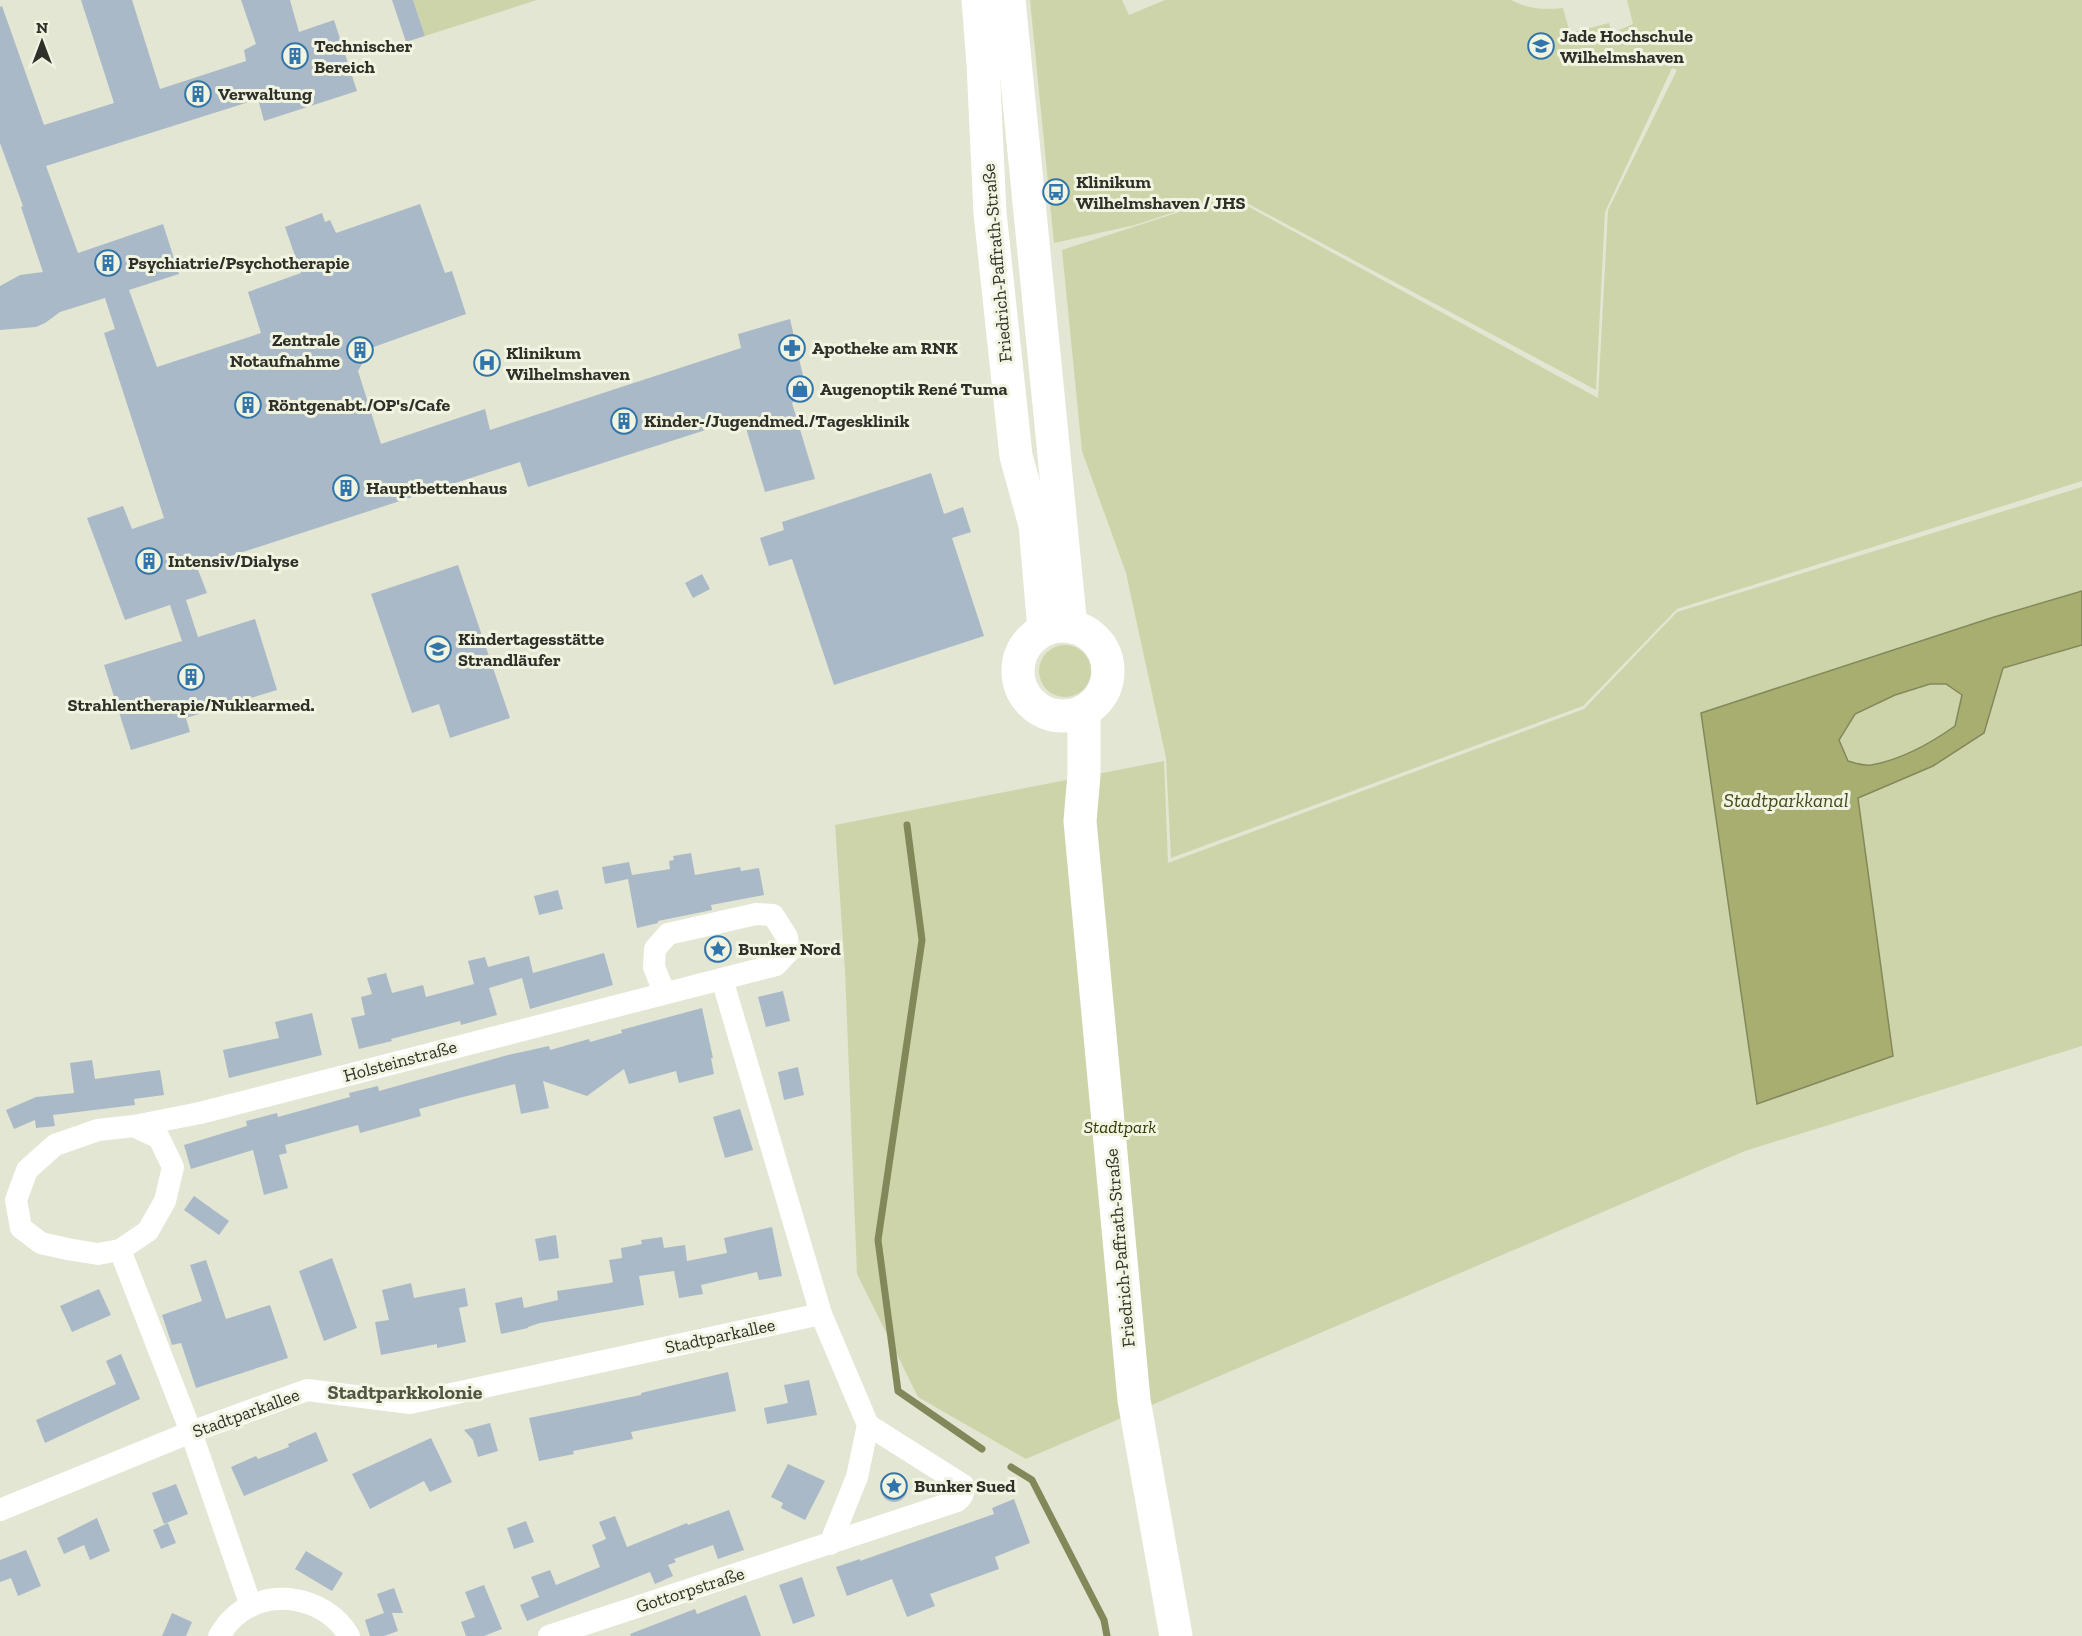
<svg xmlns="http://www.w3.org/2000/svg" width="2082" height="1636" viewBox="0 0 2082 1636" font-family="'Zilla Slab',serif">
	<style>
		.green { fill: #ced4aa }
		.water { fill: #a7ae70; stroke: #83885b; stroke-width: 1.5; fill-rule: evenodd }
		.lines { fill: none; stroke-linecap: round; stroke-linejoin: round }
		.stream { stroke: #83885b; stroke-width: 7 }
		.building { fill: #aab9c8 }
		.minor { stroke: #fff; stroke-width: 22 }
		.secondary { stroke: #fff; stroke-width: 33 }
		.labels { text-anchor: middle; stroke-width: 6; stroke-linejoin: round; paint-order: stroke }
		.poi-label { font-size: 18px; font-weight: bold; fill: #2f3029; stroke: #f0f4e0; text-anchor: start }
		.street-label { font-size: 18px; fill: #2f3029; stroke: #f0f4e0 }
		.park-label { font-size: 18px; font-style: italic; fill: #353906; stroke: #f0f4e0 }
		.water-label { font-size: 20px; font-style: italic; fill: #464b1b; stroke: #f0f4e0 }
		.neighbourhood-label { font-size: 20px; font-weight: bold; fill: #525544; stroke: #f0f4e0 }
	</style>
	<rect width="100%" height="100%" fill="#e3e6d3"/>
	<!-- green -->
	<g class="green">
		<polygon points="413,0 537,0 425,36"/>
		<path d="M1030 0H1122L1129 15 1165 0H1511C1528 9 1544 10 1563 8L1570 33 1609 23 1614 40 1622 44 1619 30 1633 24 1627 0H2082V481L1677 609 1583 706 1171 858 1166 758 1126 573 1082 451 1062 250 1229 196 1598 398 1608 210 1677 70 1672 68 1605 212 1596 390 1230 194 1135 225 1054 243Z"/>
		<polygon points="2082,487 2082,591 1994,617 1701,714 1758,1104 1893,1056 1858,798 1933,766 1984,733 2003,668 2082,645 2082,1046 1745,1151 1026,1459 918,1397 857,1274 845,971 835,825 1164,761 1168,863 1584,709 1677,612"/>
		<circle cx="1065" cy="671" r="26"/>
		<path d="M1930 684H1946L1962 695 1956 726C1931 743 1901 760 1871 765 1864 766 1855 763 1848 761L1839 740 1855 714 1895 695Z"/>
	</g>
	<!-- water -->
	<path class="water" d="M2082 591V645L2003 668 1984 733 1933 766 1858 798 1893 1056 1757 1104 1701 713 1994 617ZM1930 684H1946L1962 695 1955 726C1931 743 1900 760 1871 765 1864 766 1855 763 1848 761L1839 740 1855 714 1895 695Z"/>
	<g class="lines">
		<!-- stream -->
		<g class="stream">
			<polyline points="907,825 922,940 878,1240 898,1391 982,1449"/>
			<polyline points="1011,1467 1032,1480 1104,1620 1107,1636"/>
		</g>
	</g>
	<!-- building -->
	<g class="building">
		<polygon points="81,0 132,0 160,89 246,61 244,50 256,44 241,0 290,0 299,32 334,20 357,91 264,121 258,99 46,166 78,253 163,224 179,274 129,290 157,367 261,333 248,292 301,273 285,227 322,213 325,222 330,220 336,233 420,204 445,273 452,271 466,314 371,348 358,371 381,444 485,409 490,430 741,348 738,334 790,319 807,393 792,403 815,479 765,492 743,418 528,487 520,462 197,567 207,593 186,600 198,637 255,619 277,690 186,718 190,732 131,750 104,665 182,641 170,605 125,620 87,518 123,506 132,529 164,518 104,333 115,329 105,298 60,312 45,323 36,327 0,330 0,286 20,275 43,272 21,207 23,206 0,143 0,7 2,6 44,125 114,103"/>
		<polygon points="392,0 413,0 425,36 406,42"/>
		<polygon points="931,473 944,514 963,507 971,532 952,538 984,636 834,685 792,559 769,566 760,538 784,530 782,522"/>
		<polygon points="458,565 510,718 450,738 439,704 412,713 371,594"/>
		<polygon points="702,574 710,589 693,598 685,583"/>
		<polygon points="691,853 695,875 740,867 741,871 759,868 764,895 711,905 712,910 658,921 658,923 637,928 628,879 605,884 602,867 629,862 632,875 670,869 669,861 674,860 673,856"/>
		<polygon points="558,890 563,909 539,915 534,896"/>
		<circle cx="717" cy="950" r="13"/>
		<polygon points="604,953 613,985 530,1009 522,978 489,988 497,1015 461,1025 460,1021 391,1039 392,1041 359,1049 351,1018 365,1015 361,997 372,994 367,978 386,973 392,993 423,985 426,997 474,984 468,961 485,957 488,967 529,956 533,973"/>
		<polygon points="783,991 790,1021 766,1027 758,997"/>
		<polygon points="702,1008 713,1058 711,1058 714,1074 679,1083 676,1071 629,1084 624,1069 587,1096 543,1081 549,1108 521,1114 515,1084 459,1098 419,1109 421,1116 360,1133 358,1125 285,1145 287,1153 279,1155 288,1188 264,1195 253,1150 191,1169 184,1145 247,1126 246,1121 277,1113 278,1117 350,1097 349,1093 378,1086 379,1091 508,1055 549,1046 550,1050 589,1039 590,1042 622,1033 621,1030"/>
		<polygon points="312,1013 322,1055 229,1078 223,1050 279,1038 275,1022"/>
		<polygon points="92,1060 95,1079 160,1070 164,1095 134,1099 135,1105 53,1115 55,1126 36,1128 35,1120 14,1129 6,1110 36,1097 74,1093 70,1063"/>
		<polygon points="798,1067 804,1095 784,1100 778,1072"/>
		<polygon points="740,1109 753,1150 725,1158 713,1117"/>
		<polygon points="194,1196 229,1221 219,1235 184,1210"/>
		<polygon points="772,1227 782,1276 759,1280 757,1272 701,1285 703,1294 679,1298 674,1271 639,1276 644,1305 540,1323 528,1327 528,1328 501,1334 495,1303 522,1297 524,1308 558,1300 557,1291 610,1283 613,1282 609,1260 622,1258 621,1248 642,1244 641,1240 662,1237 664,1248 685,1245 687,1261 727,1253 724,1238"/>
		<polygon points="556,1235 559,1258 539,1261 535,1239"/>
		<polygon points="332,1258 357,1328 324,1341 299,1271"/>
		<polygon points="206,1260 226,1319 270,1305 288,1358 196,1388 181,1343 172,1345 162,1315 202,1301 190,1265"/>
		<polygon points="411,1283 414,1298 465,1288 468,1306 459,1308 466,1342 437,1348 437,1344 381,1355 375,1322 389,1320 382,1290"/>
		<polygon points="99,1289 111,1315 72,1332 60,1306"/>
		<polygon points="121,1354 140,1399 45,1443 36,1420 116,1384 106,1361"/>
		<polygon points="728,1372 736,1411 631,1432 633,1439 573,1451 574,1454 539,1461 529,1418 641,1395 641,1393"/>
		<polygon points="809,1380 817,1415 767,1424 764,1408 788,1403 784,1385"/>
		<polygon points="490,1423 498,1451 478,1457 473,1440 464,1430"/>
		<polygon points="316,1432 328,1461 244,1496 231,1467 256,1456 258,1459 289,1447 288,1444"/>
		<polygon points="431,1438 452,1482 430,1492 424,1481 370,1509 352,1474"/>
		<polygon points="788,1464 825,1481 805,1520 781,1508 783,1503 771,1497"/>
		<circle cx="894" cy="1489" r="13"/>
		<polygon points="176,1484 188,1514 164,1524 152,1493"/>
		<polygon points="1014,1499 1030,1543 995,1557 999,1569 930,1594 935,1606 907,1617 892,1579 847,1596 836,1567 860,1559 860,1561 994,1514 992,1508"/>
		<polygon points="729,1510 744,1550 718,1559 713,1545 674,1559 676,1562 668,1565 673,1576 655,1584 650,1572 527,1621 520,1605 539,1597 531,1577 550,1570 556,1585 600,1567 592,1545 606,1539 599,1522 615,1516 627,1547 687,1523 688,1525"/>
		<polygon points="97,1518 110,1551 90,1560 84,1545 64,1554 57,1538"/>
		<polygon points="526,1521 534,1542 514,1549 507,1528"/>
		<polygon points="168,1523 176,1543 161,1549 153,1530"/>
		<polygon points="26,1550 41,1586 18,1596 11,1578 0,1582 0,1560"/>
		<polygon points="306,1551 343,1573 332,1591 295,1569"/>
		<polygon points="802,1577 815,1616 793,1624 779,1585"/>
		<polygon points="484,1585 502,1629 484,1636 466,1636 461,1622 475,1617 465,1592"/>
		<polygon points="394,1588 403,1613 392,1613 398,1631 384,1636 370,1636 365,1620 384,1613 377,1594"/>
		<polygon points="746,1595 761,1636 631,1636 630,1634 695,1609 697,1614"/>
		<polygon points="172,1613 192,1622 186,1636 162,1636"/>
	</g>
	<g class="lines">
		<!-- minor -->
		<g class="minor">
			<polyline points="722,979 821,1314 868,1425 857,1477 830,1544"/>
			<polyline points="134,1126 200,1113 776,965 789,951 787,937 773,915 756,914 668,934 655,949 654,967 664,992"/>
			<polygon points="134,1126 159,1138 173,1167 165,1201 148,1231 120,1250 98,1254 67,1249 41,1243 21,1228 16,1200 27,1170 55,1145 98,1130"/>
			<polyline points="120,1250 191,1432 251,1606"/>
			<polyline points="0,1510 191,1432 307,1390 410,1403 821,1314"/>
			<path d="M219 1636C223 1631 226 1625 230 1621 264 1585 325 1595 349 1636"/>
			<path d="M549 1636 957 1501C963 1496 964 1493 963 1485L868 1425"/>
		</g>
		<!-- secondary -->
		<g class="secondary">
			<polyline points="978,0 983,64 990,213 1016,456 1035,525 1044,630"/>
			<polyline points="1009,0 1071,627"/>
			<circle cx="1063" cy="671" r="45"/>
			<polyline points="1084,711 1084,775 1080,821 1134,1400 1176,1636"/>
		</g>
	</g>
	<!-- icons -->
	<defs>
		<g id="university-ring" transform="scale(1.35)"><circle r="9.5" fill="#f0f4e0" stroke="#3275aa" stroke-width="1.5"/><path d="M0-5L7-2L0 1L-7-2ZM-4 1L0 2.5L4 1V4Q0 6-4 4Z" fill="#3275aa"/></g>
		<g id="building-ring" transform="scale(1.35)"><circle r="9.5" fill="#f0f4e0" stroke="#3275aa" stroke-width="1.5"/><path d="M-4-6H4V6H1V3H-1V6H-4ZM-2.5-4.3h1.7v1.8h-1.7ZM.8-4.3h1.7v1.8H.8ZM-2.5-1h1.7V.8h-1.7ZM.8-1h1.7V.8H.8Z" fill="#3275aa"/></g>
		<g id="bus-ring" transform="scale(1.35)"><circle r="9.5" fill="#f0f4e0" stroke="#3275aa" stroke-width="1.5"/><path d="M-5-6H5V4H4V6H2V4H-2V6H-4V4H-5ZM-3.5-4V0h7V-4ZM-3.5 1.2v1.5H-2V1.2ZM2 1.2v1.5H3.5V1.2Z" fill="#3275aa"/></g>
		<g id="pharmacy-ring" transform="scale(1.35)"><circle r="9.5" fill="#f0f4e0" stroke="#3275aa" stroke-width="1.5"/><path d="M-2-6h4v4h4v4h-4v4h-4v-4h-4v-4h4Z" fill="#3275aa"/></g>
		<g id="hospital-ring" transform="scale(1.35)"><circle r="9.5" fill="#f0f4e0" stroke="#3275aa" stroke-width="1.5"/><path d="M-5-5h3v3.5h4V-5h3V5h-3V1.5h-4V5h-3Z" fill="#3275aa"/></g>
		<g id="shop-ring" transform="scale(1.35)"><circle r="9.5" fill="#f0f4e0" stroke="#3275aa" stroke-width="1.5"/><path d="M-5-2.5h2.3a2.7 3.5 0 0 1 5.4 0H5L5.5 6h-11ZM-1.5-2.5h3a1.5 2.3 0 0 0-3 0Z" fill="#3275aa"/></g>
		<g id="school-ring" transform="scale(1.35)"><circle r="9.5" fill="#f0f4e0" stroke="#3275aa" stroke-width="1.5"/><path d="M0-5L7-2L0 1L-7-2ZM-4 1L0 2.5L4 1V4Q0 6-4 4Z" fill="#3275aa"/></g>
		<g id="sight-ring" transform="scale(1.35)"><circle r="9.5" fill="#f0f4e0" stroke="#3275aa" stroke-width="1.5"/><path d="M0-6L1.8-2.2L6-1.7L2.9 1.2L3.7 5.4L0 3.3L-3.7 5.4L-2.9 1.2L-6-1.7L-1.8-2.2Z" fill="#3275aa"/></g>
	</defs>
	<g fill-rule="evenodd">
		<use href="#university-ring" x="1541" y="46"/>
		<use href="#building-ring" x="295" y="56"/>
		<use href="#building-ring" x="198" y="94"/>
		<use href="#bus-ring" x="1056" y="192"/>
		<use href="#building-ring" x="108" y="263"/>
		<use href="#pharmacy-ring" x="792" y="348"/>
		<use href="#building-ring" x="360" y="350"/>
		<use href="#hospital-ring" x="487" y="363"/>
		<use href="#shop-ring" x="800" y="389"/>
		<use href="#building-ring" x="248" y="405"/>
		<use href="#building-ring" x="624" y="421"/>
		<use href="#building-ring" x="346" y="488"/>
		<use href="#building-ring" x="149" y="561"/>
		<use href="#school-ring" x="438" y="649"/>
		<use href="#building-ring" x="191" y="677"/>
		<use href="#sight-ring" x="718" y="949"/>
		<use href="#sight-ring" x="894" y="1486"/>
	</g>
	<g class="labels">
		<!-- poi labels -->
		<g class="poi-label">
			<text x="1560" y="42">Jade Hochschule<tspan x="1560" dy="21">Wilhelmshaven</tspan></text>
			<text x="314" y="52">Technischer<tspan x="314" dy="21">Bereich</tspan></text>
			<text x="218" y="100">Verwaltung</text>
			<text x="1076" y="188">Klinikum<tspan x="1076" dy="21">Wilhelmshaven / JHS</tspan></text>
			<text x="128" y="269">Psychiatrie/Psychotherapie</text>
			<text x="340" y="346" text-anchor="end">Zentrale<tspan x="340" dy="21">Notaufnahme</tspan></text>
			<text x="812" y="354">Apotheke am RNK</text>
			<text x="506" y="359">Klinikum<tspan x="506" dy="21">Wilhelmshaven</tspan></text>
			<text x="820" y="395">Augenoptik René Tuma</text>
			<text x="268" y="411">Röntgenabt./OP's/Cafe</text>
			<text x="644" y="427">Kinder-/Jugendmed./Tagesklinik</text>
			<text x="366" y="494">Hauptbettenhaus</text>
			<text x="168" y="567">Intensiv/Dialyse</text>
			<text x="458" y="645">Kindertagesstätte<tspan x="458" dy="21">Strandläufer</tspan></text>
			<text x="191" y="711" text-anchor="middle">Strahlentherapie/Nuklearmed.</text>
			<text x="738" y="955">Bunker Nord</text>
			<text x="914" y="1492">Bunker Sued</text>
		</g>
		<!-- street labels -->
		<g class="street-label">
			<text transform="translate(997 263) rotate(-95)" y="6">Friedrich-Paffrath-Straße</text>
			<text transform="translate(400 1061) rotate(-15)" y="6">Holsteinstraße</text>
			<text transform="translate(1120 1248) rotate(-95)" y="6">Friedrich-Paffrath-Straße</text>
			<text transform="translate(720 1336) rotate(-12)" y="6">Stadtparkallee</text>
			<text transform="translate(246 1413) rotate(-20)" y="6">Stadtparkallee</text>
			<text transform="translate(690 1590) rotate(-18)" y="6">Gottorpstraße</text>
		</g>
		<!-- park labels -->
		<g class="park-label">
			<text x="1120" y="1133">Stadtpark</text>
		</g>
		<!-- water labels -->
		<g class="water-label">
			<text x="1786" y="807">Stadtparkkanal</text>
		</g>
		<!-- neighbourhood labels -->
		<g class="neighbourhood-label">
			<text x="405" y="1399">Stadtparkkolonie</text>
		</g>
	</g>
	<!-- north arrow -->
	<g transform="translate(42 42)" stroke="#f0f4e0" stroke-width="4.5" paint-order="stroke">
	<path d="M0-4.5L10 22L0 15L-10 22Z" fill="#2f3029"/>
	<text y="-9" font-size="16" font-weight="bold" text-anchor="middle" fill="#2f3029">N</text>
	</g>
</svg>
